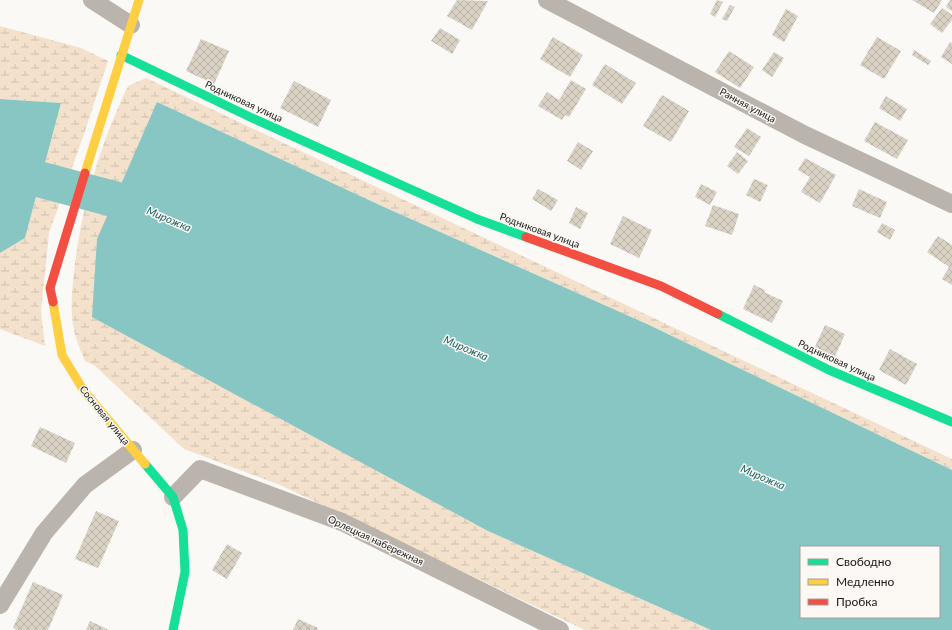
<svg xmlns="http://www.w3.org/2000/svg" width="952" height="630" viewBox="0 0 952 630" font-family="Lato,sans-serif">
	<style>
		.wetland { fill: url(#wetland-marsh) }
		.water { fill: #88c6c4; fill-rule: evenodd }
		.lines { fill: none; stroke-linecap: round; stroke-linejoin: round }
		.river { stroke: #88c6c4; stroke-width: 36 }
		.building { fill: url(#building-cross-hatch) }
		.street { stroke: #bab4ad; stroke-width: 18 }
		.fast { stroke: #16e098; stroke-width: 9 }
		.slow { stroke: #ffcf43; stroke-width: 9 }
		.jam { stroke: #f24e42; stroke-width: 9 }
		.labels { text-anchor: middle; stroke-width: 3; stroke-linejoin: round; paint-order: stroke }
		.street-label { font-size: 10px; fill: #171615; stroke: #fcf9f5 }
		.water-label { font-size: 11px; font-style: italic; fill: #1a6363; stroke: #fcf9f5 }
	</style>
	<defs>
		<pattern id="wetland-marsh" width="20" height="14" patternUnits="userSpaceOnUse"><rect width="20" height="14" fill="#f3e1cc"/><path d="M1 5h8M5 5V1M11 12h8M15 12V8" fill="none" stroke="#d0c0ae"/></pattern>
		<pattern id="building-cross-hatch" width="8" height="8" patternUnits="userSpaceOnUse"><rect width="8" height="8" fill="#dad1c5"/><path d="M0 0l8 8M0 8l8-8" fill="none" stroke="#bab3a8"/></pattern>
	</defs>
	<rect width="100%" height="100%" fill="#fbf9f6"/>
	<!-- wetland -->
	<g class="wetland">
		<polygon points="0,26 81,48 108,61 84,134 49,233 41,311 45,346 0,329 0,253 25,238 61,103 0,99"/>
		<path d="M146 78 952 459V470L647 324 384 207 157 102 488 531 711 630H585L280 485 184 449 95 366 85 361C81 351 76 340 74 330 70 312 72 290 74 272 81 208 100 144 128 86Z"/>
	</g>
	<!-- water -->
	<g class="water">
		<polygon points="0,99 61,103 25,238 0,253"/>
		<path d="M157 102 384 207 647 324 952 470V630H711L488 531 92 317 97 239ZM801 547H939V617H801Z"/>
	</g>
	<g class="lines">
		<!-- river -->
		<polyline class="river" points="0,169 140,206 162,216"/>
	</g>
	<!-- building -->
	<g class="building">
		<polygon points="457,0 488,1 472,30 447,16"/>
		<polygon points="717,0 723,2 715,17 710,14"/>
		<polygon points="912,0 942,0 934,13"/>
		<polygon points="950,0 952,0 952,11 946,7"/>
		<polygon points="730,5 735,7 727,21 722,19"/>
		<polygon points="942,8 952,15 952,20 942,33 930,24"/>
		<polygon points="786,9 798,16 784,42 772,35"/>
		<polygon points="440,28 460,40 452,54 431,41"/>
		<polygon points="553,37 583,55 570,77 540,59"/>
		<polygon points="877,37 901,51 884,79 860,65"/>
		<polygon points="201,39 229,51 214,84 186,71"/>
		<polygon points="950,42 952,43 952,64 941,57"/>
		<polygon points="914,50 931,61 928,65 912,55"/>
		<polygon points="729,51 754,67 740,88 715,72"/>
		<polygon points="774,52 784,58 772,77 762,70"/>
		<polygon points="605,64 636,83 622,104 592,85"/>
		<polygon points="571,80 586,89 569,117 565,115 562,120 538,106 547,92 559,100"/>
		<polygon points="294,81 331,100 318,127 280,108"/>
		<polygon points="662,95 689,111 671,142 643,126"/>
		<polygon points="886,96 907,109 900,121 879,108"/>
		<polygon points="875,122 908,140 897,159 864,141"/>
		<polygon points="747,128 761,137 749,156 734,147"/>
		<polygon points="578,142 593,151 581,170 567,161"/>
		<polygon points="737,152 748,161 738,174 727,166"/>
		<polygon points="805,158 836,175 820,203 801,192 810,177 798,170"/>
		<polygon points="754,179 768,185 760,202 746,195"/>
		<polygon points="701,184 717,192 710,205 695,197"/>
		<polygon points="538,189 558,200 551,211 532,199"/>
		<polygon points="859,189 887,202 880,218 852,206"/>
		<polygon points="713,205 739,214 732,235 705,226"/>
		<polygon points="576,207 588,213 580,229 569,223"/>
		<polygon points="623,216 652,230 639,258 610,244"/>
		<polygon points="882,223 895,230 890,240 877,232"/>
		<polygon points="938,236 952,245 952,285 942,279 949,267 927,252"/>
		<polygon points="754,285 765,290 764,292 783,301 772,323 743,309"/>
		<polygon points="825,325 845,334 834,359 814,349"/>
		<polygon points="890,349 917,364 906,385 879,370"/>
		<polygon points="40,427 75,443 66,463 31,446"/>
		<polygon points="96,511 119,521 98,568 75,559"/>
		<polygon points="227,544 242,553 227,579 212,570"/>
		<polygon points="33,582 63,595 48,630 17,630 13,628"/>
		<polygon points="298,619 318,628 317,630 293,630"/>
		<polygon points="90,621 109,630 86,630"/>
	</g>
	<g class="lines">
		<!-- street -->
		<g class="street">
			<polyline points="92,0 131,25"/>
			<polyline points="547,0 805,135 952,204"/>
			<polyline points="173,497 200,469 342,522 560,630"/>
			<polyline points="0,605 44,533 85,485 133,450"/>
		</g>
		<!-- fast -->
		<g class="fast">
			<polyline points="121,55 250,117 477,219 526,237"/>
			<polyline points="718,314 829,370 952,422"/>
			<polyline points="145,464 173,497 183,530 185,572 173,630"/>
		</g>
		<!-- slow -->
		<g class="slow">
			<polyline points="85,173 139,0"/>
			<polyline points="53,302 62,355 84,391 145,464"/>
		</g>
		<!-- jam -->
		<g class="jam">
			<polyline points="526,237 661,286 718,314"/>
			<polyline points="53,302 50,288 85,173"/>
		</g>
	</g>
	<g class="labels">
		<!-- street labels -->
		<g class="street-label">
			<text transform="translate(244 101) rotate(25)" y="4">Родниковая улица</text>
			<text transform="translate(748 105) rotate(28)" y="4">Ранняя улица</text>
			<text transform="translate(540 230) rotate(20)" y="4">Родниковая улица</text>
			<text transform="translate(837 360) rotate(25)" y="4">Родниковая улица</text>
			<text transform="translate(105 415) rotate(51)" y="4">Сосновая улица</text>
			<text transform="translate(376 540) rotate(25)" y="4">Орлецкая набережная</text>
		</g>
		<!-- water labels -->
		<g class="water-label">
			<text transform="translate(169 219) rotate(23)" y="4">Мирожка</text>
			<text transform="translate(466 348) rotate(23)" y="4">Мирожка</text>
			<text transform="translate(763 477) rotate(23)" y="4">Мирожка</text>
		</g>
	</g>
	<!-- legend -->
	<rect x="800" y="546" width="140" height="72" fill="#fcf9f5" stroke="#a09e9b"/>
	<rect x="808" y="559" width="20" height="6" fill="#16e098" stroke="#a09e9b"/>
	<text x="836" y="566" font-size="12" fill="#171615">Свободно</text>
	<rect x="808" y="579" width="20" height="6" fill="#ffcf43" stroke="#a09e9b"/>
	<text x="836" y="586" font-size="12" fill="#171615">Медленно</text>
	<rect x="808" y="599" width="20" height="6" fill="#f24e42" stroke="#a09e9b"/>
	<text x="836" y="606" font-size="12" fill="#171615">Пробка</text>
</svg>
